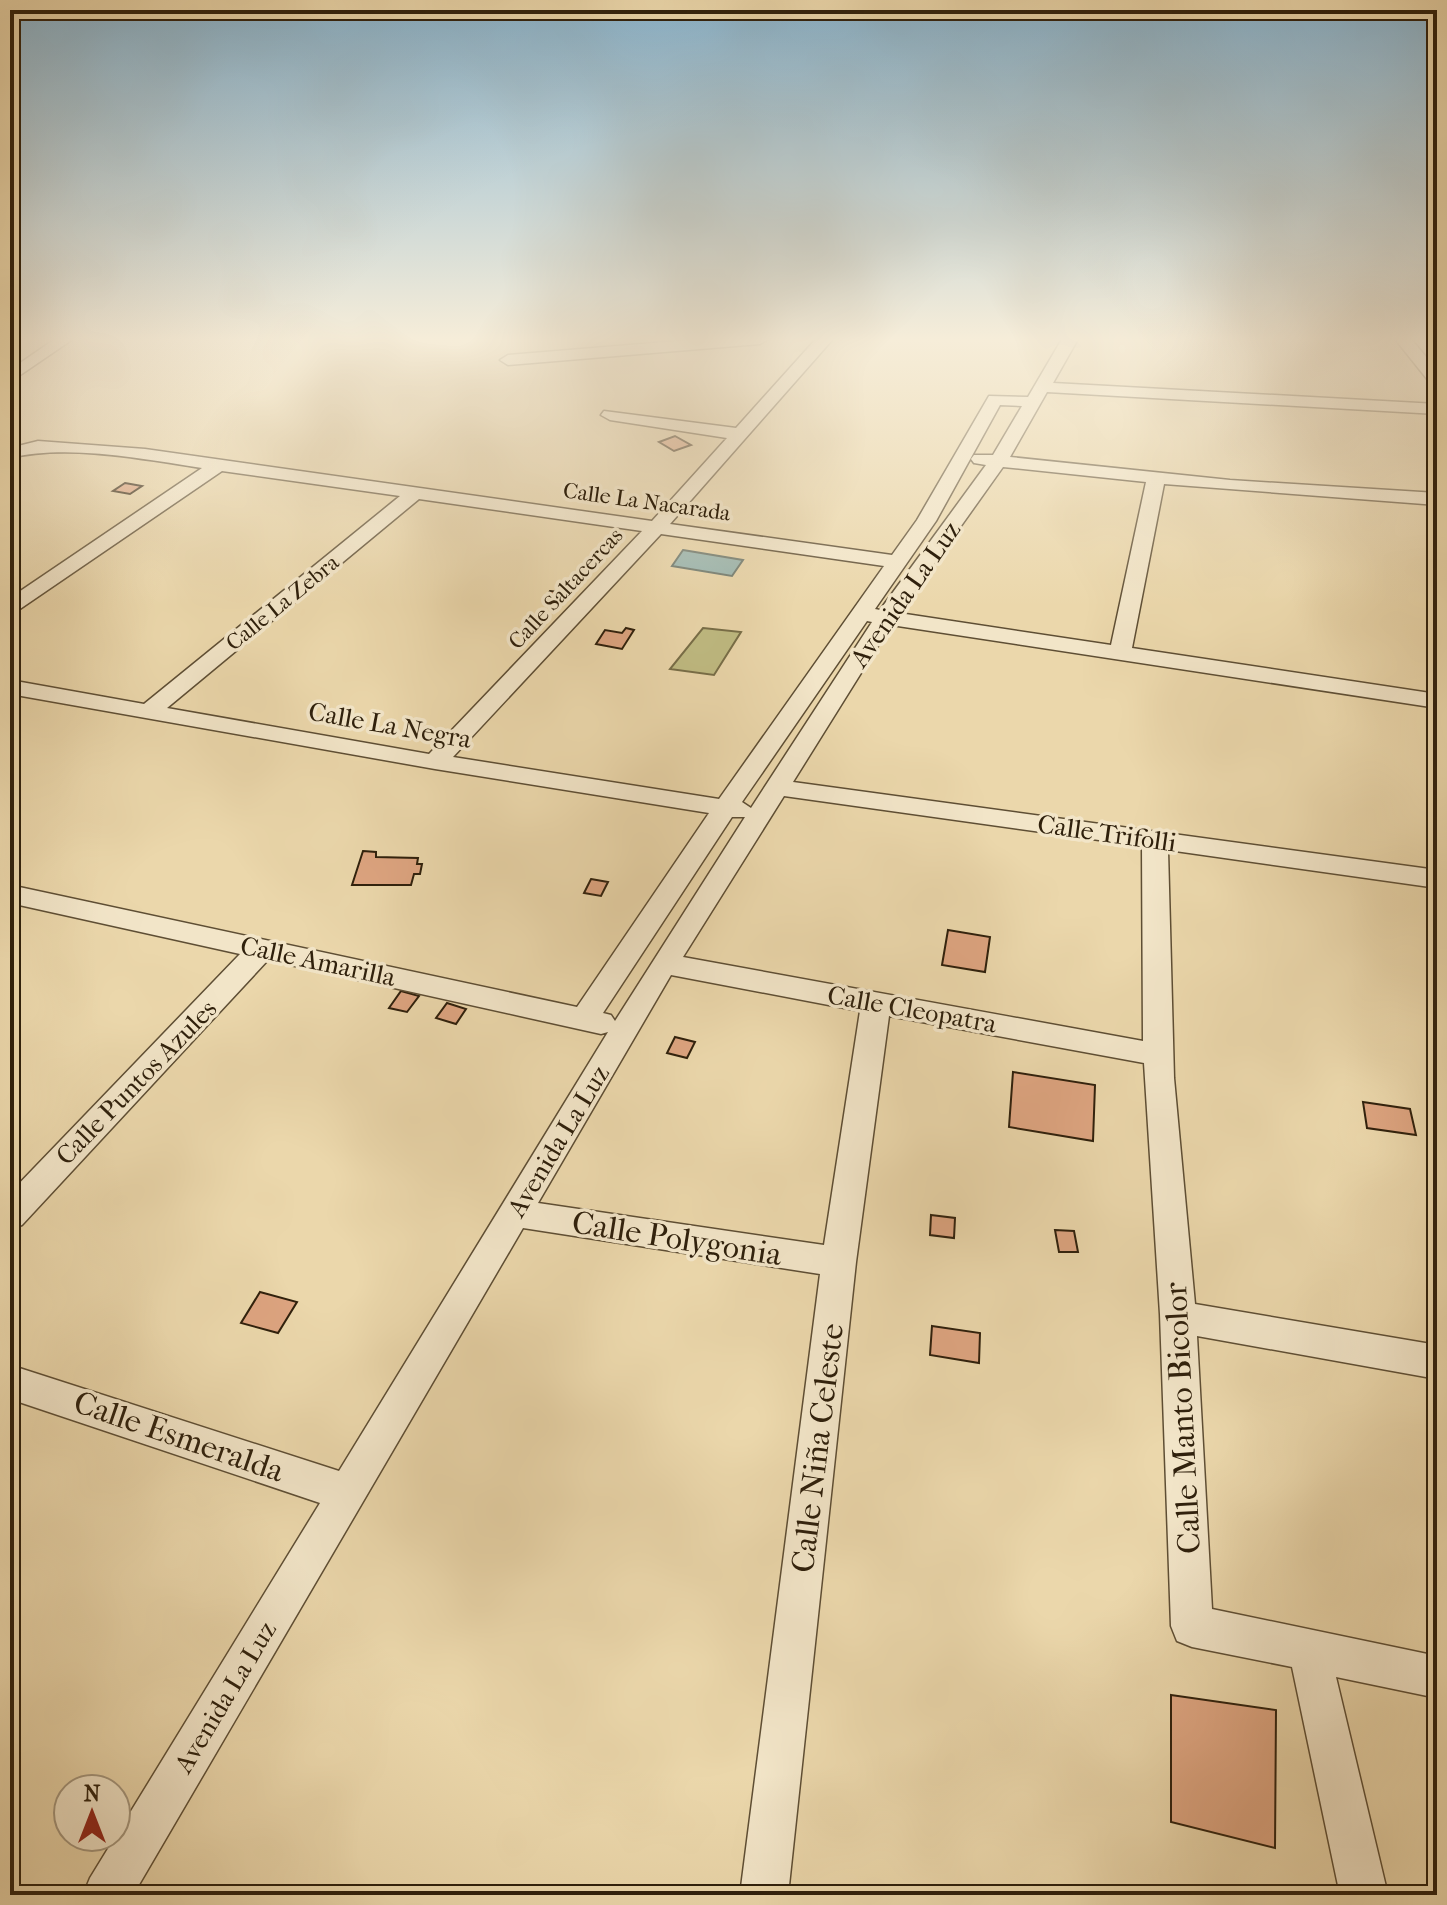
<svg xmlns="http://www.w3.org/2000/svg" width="1447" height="1905" viewBox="0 0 1447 1905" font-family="'IM FELL French Canon',serif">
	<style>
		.green { fill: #c0bc83; stroke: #786e48; stroke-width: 2 }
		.water { fill: #9bb8b2; stroke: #707b70; stroke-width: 2 }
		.building { fill: #dea581; stroke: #2f200c; stroke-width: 2 }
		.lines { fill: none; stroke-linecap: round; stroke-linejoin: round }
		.minor-casing { stroke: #5e4e34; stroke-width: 3 }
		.minor { fill: #f2e5c8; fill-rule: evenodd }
		.labels { text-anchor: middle; stroke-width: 7; stroke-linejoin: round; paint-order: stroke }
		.far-street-label { font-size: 22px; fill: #2f200c; stroke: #f2e5c8 }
		.street-label { font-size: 26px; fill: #2f200c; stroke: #f2e5c8 }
		.near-street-label { font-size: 32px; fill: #2f200c; stroke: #f2e5c8 }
	</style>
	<rect width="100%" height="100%" fill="#ebd7ab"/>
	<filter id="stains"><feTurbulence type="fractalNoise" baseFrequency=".0025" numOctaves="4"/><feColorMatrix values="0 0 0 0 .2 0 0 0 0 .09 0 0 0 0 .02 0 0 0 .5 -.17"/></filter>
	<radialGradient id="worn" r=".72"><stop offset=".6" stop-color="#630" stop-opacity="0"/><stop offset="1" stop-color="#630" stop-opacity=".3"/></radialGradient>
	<!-- green -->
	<polygon class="green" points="703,628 741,632 714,675 670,669"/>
	<!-- water -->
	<polygon class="water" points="683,550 743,560 732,576 672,566"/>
	<!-- building -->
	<g class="building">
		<polygon points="675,436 691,445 674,451 659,442"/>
		<polygon points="125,483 142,486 130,494 113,491"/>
		<polygon points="550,591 568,593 562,603 544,601"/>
		<polygon points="626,628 634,630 622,649 596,644 605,630 622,633"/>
		<polygon points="363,851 376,852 376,857 418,858 417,864 422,864 420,874 414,874 411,885 352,885"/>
		<polygon points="591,879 608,882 601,896 584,893"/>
		<polygon points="948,930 990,937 985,972 942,965"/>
		<polygon points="401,991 419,996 407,1012 389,1008"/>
		<polygon points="447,1003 466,1009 456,1024 436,1018"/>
		<polygon points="675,1037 695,1042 687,1058 667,1053"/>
		<polygon points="1013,1072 1095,1085 1093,1141 1009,1127"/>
		<polygon points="1363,1102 1410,1109 1416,1135 1367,1128"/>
		<polygon points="931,1215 955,1218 954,1238 930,1235"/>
		<polygon points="1055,1230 1074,1231 1078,1252 1059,1252"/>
		<polygon points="260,1292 297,1302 278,1333 241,1323"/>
		<polygon points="932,1326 980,1333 979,1363 930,1355"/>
		<polygon points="1171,1695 1276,1710 1275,1848 1171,1822"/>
	</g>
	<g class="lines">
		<!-- minor casing -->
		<g class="minor-casing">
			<g id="minor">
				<polygon points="55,339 73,339 10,382 10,370"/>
				<polygon points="702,339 768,339 760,344 508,365 500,360 508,355"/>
				<path d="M816 339H833L670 524 892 555 917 520 989 396 1028 397 1062 339H1078L1053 383 1437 404V414L1047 392 1010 457 1230 480 1437 493V505L1164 484 1132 648 1437 694V708L891 625 793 782 1437 870V888L1168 850 1174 1078 1195 1304 1437 1345V1379L1197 1336 1212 1609 1437 1656V1698L1336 1677 1388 1895H1340L1292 1667 1192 1647 1177 1641 1171 1626 1160 1314 1144 1063 889 1016 856 1262 788 1895H740L820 1274 523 1228 133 1895H83L90 1878 320 1503 10 1399V1365L339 1471 608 1032 601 1034 268 960 22 1225 10 1229V1193L240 954 10 903V885L577 1007 709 813 435 769 10 694V680L144 704 400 496 222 471 17 611 10 613V598L202 468C143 459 68 444 10 458V448L38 441 145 449 652 521 727 438 610 420 601 415 604 411 736 428ZM1000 405 1022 406 993 455H974L971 459 974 463 986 465 880 610 875 609 936 521ZM1003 467 1146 482 1111 645 899 613ZM419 499 642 531 429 754 167 708ZM661 534 884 566 719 799 453 757ZM867 621 872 622 751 808 742 802ZM784 796 1142 846 1143 1041 683 957ZM732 817H745L615 1021 611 1015 603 1013ZM671 975 860 1011 824 1245 538 1203Z"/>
				<polygon points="1395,339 1411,339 1437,370 1437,386 1431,384"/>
			</g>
		</g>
		<!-- minor -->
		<use href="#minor" class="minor"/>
	</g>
	<!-- sky -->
	<linearGradient id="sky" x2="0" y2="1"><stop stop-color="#89b6d2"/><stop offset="0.56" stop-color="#f6edd9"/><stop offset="1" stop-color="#f6edd9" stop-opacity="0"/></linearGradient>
	<rect width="1447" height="606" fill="url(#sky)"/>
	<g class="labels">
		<!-- far-street labels -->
		<g class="far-street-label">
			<text transform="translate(647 501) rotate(8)" y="8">Calle La Nacarada</text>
			<text transform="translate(565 588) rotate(-47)" y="8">Calle Saltacercas</text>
			<text transform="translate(282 602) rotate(-39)" y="8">Calle La Zebra</text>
		</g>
		<!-- street labels -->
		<g class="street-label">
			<text transform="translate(905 594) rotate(-55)" y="9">Avenida La Luz</text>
			<text transform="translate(390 725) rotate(10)" y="9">Calle La Negra</text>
			<text transform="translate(1107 833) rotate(8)" y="9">Calle Trifolli</text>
			<text transform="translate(318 961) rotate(12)" y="9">Calle Amarilla</text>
			<text transform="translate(912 1009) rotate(10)" y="9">Calle Cleopatra</text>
			<text transform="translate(136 1082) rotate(-46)" y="9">Calle Puntos Azules</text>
			<text transform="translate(558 1141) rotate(-59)" y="9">Avenida La Luz</text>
			<text transform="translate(225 1697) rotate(-59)" y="9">Avenida La Luz</text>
		</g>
		<!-- near-street labels -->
		<g class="near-street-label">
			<text transform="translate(677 1238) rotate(9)" y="11">Calle Polygonia</text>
			<text transform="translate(1182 1418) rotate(-93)" y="11">Calle Manto Bicolor</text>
			<text transform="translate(179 1436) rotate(19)" y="11">Calle Esmeralda</text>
			<text transform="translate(817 1448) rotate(-83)" y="11">Calle Niña Celeste</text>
		</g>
	</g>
	<!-- margin -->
	<rect width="1447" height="1905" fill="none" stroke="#ebd7ab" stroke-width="40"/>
	<rect x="12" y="12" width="1423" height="1881" fill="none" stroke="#2f200c" stroke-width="4"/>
	<rect x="20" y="20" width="1407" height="1865" fill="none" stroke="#2f200c" stroke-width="2"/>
	<!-- north arrow -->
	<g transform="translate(92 1813)"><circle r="38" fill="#f2e5c8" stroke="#a4967d" stroke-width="2"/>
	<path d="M0-6L14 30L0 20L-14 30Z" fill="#8f2418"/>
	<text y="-12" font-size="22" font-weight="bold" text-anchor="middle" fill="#2f200c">N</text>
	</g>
	<rect width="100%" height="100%" filter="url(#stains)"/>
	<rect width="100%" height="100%" fill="url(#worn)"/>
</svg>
